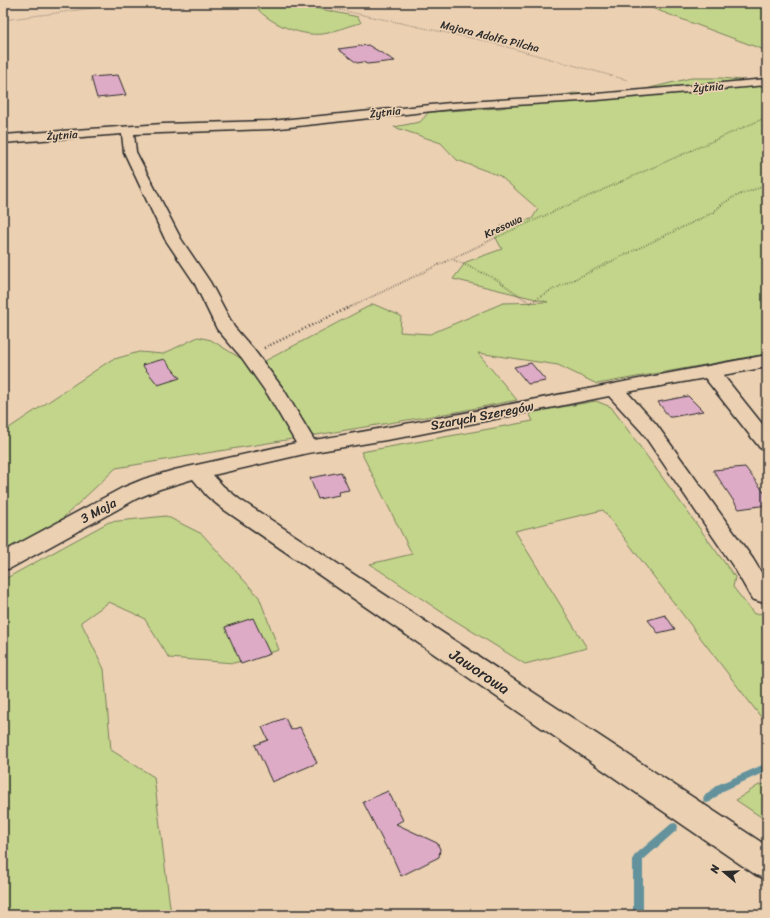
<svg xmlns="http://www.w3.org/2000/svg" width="770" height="918" viewBox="0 0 770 918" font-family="Sriracha,sans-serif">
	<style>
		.green { fill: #c3d58a; stroke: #77805a }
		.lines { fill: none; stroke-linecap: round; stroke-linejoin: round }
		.stream { fill: #63929c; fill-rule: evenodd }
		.building { fill: #deabc7; stroke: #2b2b2b }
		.minor-casing { stroke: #2b2b2b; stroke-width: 3 }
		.path-far3 { stroke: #2b2b2b; stroke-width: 1; stroke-dasharray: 0.5 1.5; stroke-linecap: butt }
		.path-far2 { stroke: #2b2b2b; stroke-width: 1.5; stroke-dasharray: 0.5 1.5; stroke-linecap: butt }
		.path-far1 { stroke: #2b2b2b; stroke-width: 2; stroke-dasharray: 0.5 2; stroke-linecap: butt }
		.path { stroke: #2b2b2b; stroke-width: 2.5; stroke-dasharray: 1 2.5; stroke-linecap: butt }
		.minor { fill: #ebd0b2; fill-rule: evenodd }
		.labels { text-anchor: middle; stroke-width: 3.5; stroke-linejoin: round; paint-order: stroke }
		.far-street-label { font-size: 11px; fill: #2b2b2b; stroke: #ebd0b2 }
		.street-label { font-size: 13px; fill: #2b2b2b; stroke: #ebd0b2 }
		.near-street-label { font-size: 16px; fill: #2b2b2b; stroke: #ebd0b2 }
	</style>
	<rect width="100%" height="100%" fill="#ebd0b2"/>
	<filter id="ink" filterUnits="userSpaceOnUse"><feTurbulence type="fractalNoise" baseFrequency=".025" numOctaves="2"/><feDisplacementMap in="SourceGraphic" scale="8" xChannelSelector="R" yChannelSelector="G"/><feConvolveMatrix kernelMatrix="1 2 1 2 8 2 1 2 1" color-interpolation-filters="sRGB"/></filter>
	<g filter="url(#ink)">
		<!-- green -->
		<g class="green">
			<path d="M253 3H292L358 17 361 23C349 25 339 30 328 33 305 39 265 23 253 3Z"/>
			<polygon points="646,3 767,3 767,51 649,7 620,7 618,4 642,5"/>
			<polygon points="691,78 721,78 750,81 760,79 767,82 767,354 597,384 558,365 478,353 517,400 456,412 116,468 49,531 3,553 3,432 111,360 139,352 163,354 198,337 211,340 245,361 265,361 373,304 401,316 400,332 430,334 503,303 548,302 453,279 466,262 502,249 495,236 502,225 532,219 538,209 500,176 457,160 441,143 394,127 420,122 429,112 501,108 574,93 613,97"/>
			<polygon points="596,401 611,407 735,577 733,587 754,614 767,613 767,725 603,510 515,531 587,648 525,664 446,615 370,564 412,554 361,452 533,421 529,413"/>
			<polygon points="166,516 202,534 259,597 279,650 234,663 169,658 144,618 109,602 81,622 104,669 111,750 154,777 171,915 3,915 3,580 109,522"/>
			<polygon points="767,784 767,821 736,800 759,785"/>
		</g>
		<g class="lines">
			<!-- stream -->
			<g class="stream">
				<polygon points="767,763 767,771 723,791 710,802 707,803 704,802 703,799 704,796 717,785"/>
				<polygon points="674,823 677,824 678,827 677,830 643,860 643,910 640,915 630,915 633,909 633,858 635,855 671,824"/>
			</g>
		</g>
		<!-- building -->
		<g class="building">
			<polygon points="368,45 395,61 367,64 363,62 357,63 338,49"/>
			<polygon points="118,75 126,95 97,98 91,77"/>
			<polygon points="164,359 180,378 158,385 142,365"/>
			<polygon points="531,363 546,381 528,384 514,367"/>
			<polygon points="688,396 703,411 672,417 669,417 658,402"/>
			<polygon points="745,467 767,496 767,505 739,509 713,470"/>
			<polygon points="341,472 349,490 338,492 339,495 318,499 310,478"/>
			<polygon points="665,615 675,629 658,633 648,620"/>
			<polygon points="253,618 270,654 241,664 225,627"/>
			<polygon points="285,718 291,730 300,727 317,763 272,782 255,745 268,740 262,727"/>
			<polygon points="388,791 403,820 396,824 437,843 440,849 439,857 401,876 389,849 387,849 363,802"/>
		</g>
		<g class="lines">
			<!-- minor casing -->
			<g class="minor-casing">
				<path id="minor" d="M767 79V85L597 100 451 109 271 129 134 134 136 152 181 239 210 282 234 327 254 350 284 390 314 440C466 415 616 382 767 355V367L723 375 767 430V450L760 448 705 378 627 392 656 424 753 559 767 582V600L761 602 752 599 735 569 642 432 609 396 410 436 308 453 213 475 223 486 239 499 767 846V879L756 875 223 509 207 496 193 479 160 489 138 498 11 568 3 570V552L122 488 144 479 174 470 296 443 268 395 242 358 217 329 194 282 165 239 124 152 122 134 3 143V135L163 124 271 121 451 103 597 94Z"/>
			</g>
			<!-- path-far3 -->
			<g class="path-far3">
				<polyline points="307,3 485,41 627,80"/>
				<polyline points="3,20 131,3"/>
			</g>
			<!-- path-far2 -->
			<polyline class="path-far2" points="620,182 767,117"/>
			<!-- path-far1 -->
			<g class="path-far1">
				<path d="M452 259 496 279 530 303 548 292 714 212C729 195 747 193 767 185"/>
				<polyline points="346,309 510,231 623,181"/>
			</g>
			<!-- path -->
			<polyline class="path" points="264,348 348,308"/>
			<!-- minor -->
			<use href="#minor" class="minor"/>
		</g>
	</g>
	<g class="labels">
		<!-- far-street labels -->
		<g class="far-street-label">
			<text transform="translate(490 36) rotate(14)" y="4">Majora Adolfa Pilcha</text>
			<text transform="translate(708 87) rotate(-5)" y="4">Żytnia</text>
			<text transform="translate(385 112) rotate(-7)" y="4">Żytnia</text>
			<text transform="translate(62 135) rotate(-4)" y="4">Żytnia</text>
			<text transform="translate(503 226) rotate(-25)" y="4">Kresowa</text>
		</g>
		<!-- street labels -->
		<g class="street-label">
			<text transform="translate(482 415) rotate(-11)" y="5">Szarych Szeregów</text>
			<text transform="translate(98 510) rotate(-28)" y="5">3 Maja</text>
		</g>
		<!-- near-street labels -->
		<g class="near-street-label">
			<text transform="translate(480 671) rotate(34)" y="6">Jaworowa</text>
		</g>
	</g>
	<!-- margin -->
	<rect width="770" height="918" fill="none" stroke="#ebd0b2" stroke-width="16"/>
	<rect x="8" y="8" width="754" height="902" fill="none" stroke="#2b2b2b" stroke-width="1.5" filter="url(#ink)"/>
	<!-- north arrow -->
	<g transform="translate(724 872) rotate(289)" stroke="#ebd0b2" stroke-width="3" paint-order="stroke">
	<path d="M0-3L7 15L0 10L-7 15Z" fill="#2b2b2b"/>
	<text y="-6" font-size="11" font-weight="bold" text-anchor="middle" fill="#2b2b2b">N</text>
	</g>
</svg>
